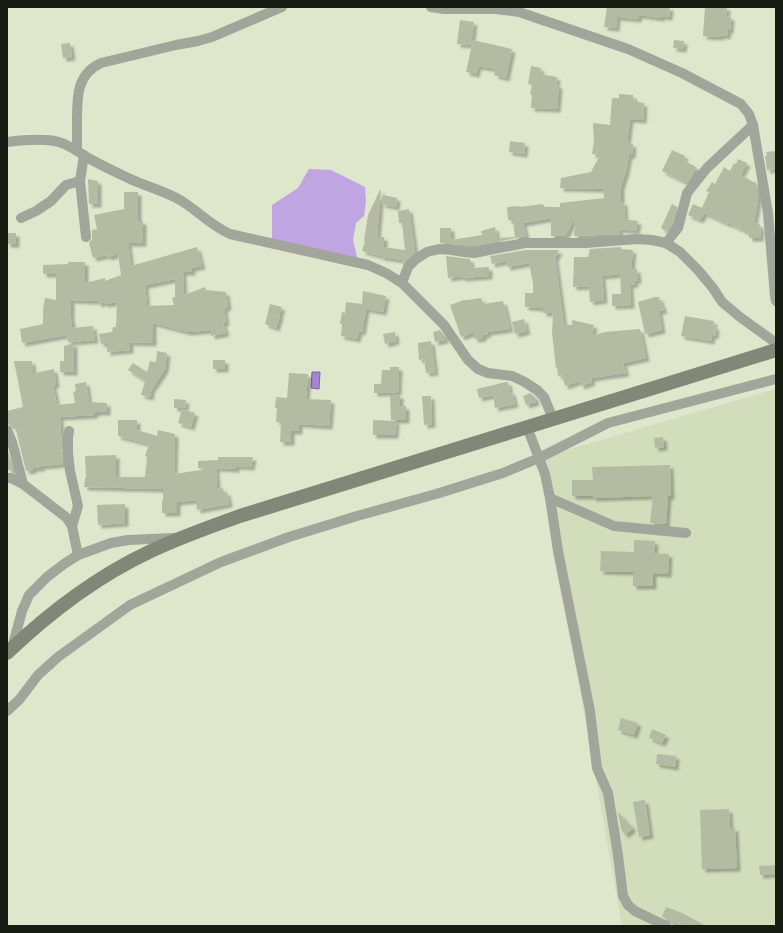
<svg xmlns="http://www.w3.org/2000/svg" width="783" height="933" viewBox="0 0 783 933" font-family="Rubik,sans-serif">
	<style>
		.built { fill: #d2ddbc }
		.green { fill: #c0a5e3 }
		.water { fill: #a783d3; stroke: #7c6499 }
		.building { fill: #b3bca2; fill-rule: evenodd; filter: url(#shadow) }
		.lines { fill: none; stroke-linecap: round; stroke-linejoin: round }
		.street { stroke: #a1a59a; stroke-width: 10 }
		.secondary { stroke: #828777; stroke-width: 14 }
	</style>
	<defs>
		<filter id="shadow"><feDropShadow dx="3.5" dy="3.5" stdDeviation="1" flood-color="#0004"/></filter>
	</defs>
	<rect width="100%" height="100%" fill="#dee6cc"/>
	<!-- built -->
	<polygon class="built" points="776,389 776,926 622,926 539,458"/>
	<!-- green -->
	<polygon class="green" points="309,169 331,170 365,187 366,202 364,216 356,223 353,240 358,261 272,240 272,205 298,188"/>
	<!-- water -->
	<polygon class="water" points="312,372 320,372 319,389 311,388"/>
	<!-- building -->
	<g class="building">
		<polygon points="607,7 670,7 669,17 661,16 661,18 639,15 638,19 617,17 616,28 604,27"/>
		<polygon points="705,7 727,7 726,16 731,17 730,30 728,30 727,36 721,35 720,37 703,36"/>
		<polygon points="460,20 474,22 471,45 457,44"/>
		<polygon points="473,40 512,49 506,78 494,75 496,69 478,66 476,74 466,72"/>
		<polygon points="674,40 684,41 683,49 673,48"/>
		<polygon points="70,43 72,57 63,58 61,44"/>
		<polygon points="531,66 541,68 540,74 557,77 556,85 559,85 557,109 531,108 532,95 530,94 532,85 528,84"/>
		<polygon points="619,94 633,95 633,99 637,100 637,102 644,103 643,120 630,119 627,143 633,144 632,155 629,155 626,171 621,186 621,202 624,202 625,219 638,221 636,231 619,229 620,234 574,236 575,217 565,236 551,236 551,218 523,223 526,236 474,246 440,243 440,228 451,228 451,240 482,235 481,231 495,227 497,238 515,237 513,220 508,220 507,207 519,206 520,207 543,204 544,207 560,207 560,203 604,198 603,189 560,188 561,178 591,172 600,155 592,154 594,141 593,123 610,125 612,98 619,98"/>
		<polygon points="510,141 525,143 524,154 509,152"/>
		<polygon points="672,150 685,156 683,160 696,167 692,176 687,183 662,171"/>
		<polygon points="776,151 776,169 767,170 765,156 767,156 766,152"/>
		<polygon points="738,159 747,163 741,175 753,182 756,182 758,192 758,200 754,222 756,222 755,224 760,224 759,228 761,228 760,238 749,238 749,233 728,223 728,224 704,213 700,220 688,215 693,204 702,208 709,192 706,191 712,182 715,184 724,167 730,171 734,163 736,164"/>
		<polygon points="88,179 98,181 98,204 89,204"/>
		<polygon points="380,190 381,190 377,237 384,237 384,247 405,250 402,223 399,223 398,211 409,209 415,252 404,262 402,262 402,260 381,257 381,256 362,251 365,241 364,241 368,215"/>
		<path d="M124 192H138V221H143V243H128L131 266 197 247 202 266 192 268V272H183L184 295 205 287 206 290 226 292 228 307 224 308 226 322 223 323 226 333 211 336V330L188 332 153 323V343L130 342V350L107 352V343L101 344 99 334 112 332 113 327H116L117 302 105 304 104 302 98 304V301L71 300V320L72 319V328L93 326 95 340 68 342 66 335 22 343 20 329 43 324V309L45 298 56 300V274H43V265L68 264V262H85V283L105 278V281L121 275 118 254 108 257 107 255 93 258 89 243 92 239V230L97 229 94 215 124 209ZM175 279V297L172 298 174 305 147 306 145 285Z"/>
		<polygon points="383,195 397,198 396,207 382,204"/>
		<polygon points="672,204 677,207 673,223 667,232 661,228"/>
		<rect x="7" y="233" width="9" height="11"/>
		<polygon points="621,247 621,249 633,250 631,270 637,269 638,280 634,281 635,284 630,285 631,305 612,306 612,294 621,294 620,274 602,276 604,300 590,302 589,286 573,287 574,257 588,257 590,249"/>
		<polygon points="526,250 559,250 555,258 564,325 572,325 572,320 594,325 592,336 605,332 640,329 646,358 623,363 626,373 591,378 592,382 581,386 579,381 565,386 562,375 558,376 557,367 556,368 552,333 553,313 543,313 543,308 525,307 525,293 533,293 533,283 529,263 507,267 506,261 492,264 490,256"/>
		<polygon points="446,256 470,259 472,268 489,267 489,276 462,278 462,276 448,278"/>
		<polygon points="363,291 386,296 383,312 366,309 362,332 359,331 357,339 341,336 342,324 340,324 342,312 345,313 346,302 362,304"/>
		<polygon points="655,297 659,297 664,310 659,311 662,330 645,334 638,302"/>
		<polygon points="481,298 483,304 503,301 510,329 487,332 488,334 483,335 483,338 474,339 474,332 461,337 450,305 464,300 468,300"/>
		<polygon points="270,304 282,307 279,315 280,315 276,328 265,324"/>
		<polygon points="685,316 714,321 713,326 716,327 715,336 712,335 711,341 681,336"/>
		<polygon points="524,319 527,331 515,334 512,322"/>
		<polygon points="440,330 445,337 445,340 435,342 433,332"/>
		<polygon points="395,332 396,341 385,344 383,334"/>
		<polygon points="431,341 435,372 426,373 424,359 419,360 418,343"/>
		<polygon points="74,343 74,372 60,372 60,361 64,361 64,346"/>
		<polygon points="157,351 167,353 165,369 152,389 153,382 150,397 141,395 145,381 128,370 133,363 147,372 150,361 156,362"/>
		<rect x="213" y="360" width="12" height="9"/>
		<polygon points="14,361 32,361 33,374 39,372 54,369 56,384 53,385 57,405 75,403 73,392 76,391 75,384 86,382 89,402 107,403 107,412 96,412 96,413 94,413 94,415 60,417 63,464 41,466 41,468 33,468 33,470 26,471 15,426 12,427 11,425 7,424 7,411 23,407"/>
		<polygon points="390,367 399,367 398,392 374,393 374,384 381,384 382,370 390,370"/>
		<polygon points="289,373 308,374 306,399 331,400 329,426 299,424 299,431 291,431 291,442 280,442 281,423 276,422 277,408 275,408 276,397 287,398"/>
		<polygon points="506,382 508,382 510,392 512,392 515,404 495,408 493,395 479,398 477,389"/>
		<polygon points="530,393 535,397 536,402 526,405 523,396"/>
		<polygon points="390,395 400,395 400,406 406,406 406,420 391,420"/>
		<polygon points="422,396 431,396 432,424 424,425"/>
		<polygon points="174,399 186,400 185,408 174,408"/>
		<polygon points="182,409 195,413 191,427 178,423"/>
		<polygon points="118,420 137,420 137,430 157,436 158,430 175,434 174,474 207,469 198,468 198,461 218,460 218,457 253,457 251,467 236,466 236,469 216,468 217,489 223,488 224,493 227,492 229,504 197,510 196,500 177,502 177,513 162,513 162,501 163,501 163,489 84,487 85,478 86,478 85,456 116,455 116,477 145,477 147,457 145,456 149,444 118,436"/>
		<polygon points="373,420 396,421 395,435 373,435"/>
		<polygon points="663,437 664,447 655,448 654,438"/>
		<polygon points="7,451 8,451 13,470 8,470"/>
		<polygon points="670,465 671,496 668,496 666,524 650,523 653,496 593,498 593,496 572,496 572,480 593,480 592,467"/>
		<polygon points="125,504 125,523 98,525 97,505"/>
		<polygon points="634,540 655,541 654,553 669,554 668,574 653,573 653,586 633,586 633,572 600,571 601,551 634,552"/>
		<polygon points="621,718 638,723 634,735 618,730"/>
		<polygon points="652,729 666,735 662,743 649,738"/>
		<polygon points="657,754 676,756 675,767 656,764"/>
		<polygon points="645,800 650,835 639,837 633,802"/>
		<polygon points="729,809 730,828 735,828 737,868 702,869 700,810"/>
		<polygon points="618,812 633,828 625,835 621,829"/>
		<polygon points="776,865 776,874 760,875 759,866"/>
		<polygon points="666,907 680,912 706,926 683,926 662,917"/>
	</g>
	<g class="lines">
		<!-- street -->
		<g class="street">
			<polyline points="431,7 444,9 496,9 519,12 628,49 682,73 741,104 749,114 753,125 768,213 775,296 776,301"/>
			<path d="M7 142C23 140 43 138 59 142 69 145 79 152 88 158 101 165 113 171 126 177 144 186 163 190 180 200 197 210 211 226 230 234L368 265 386 273 402 283 444 325 468 360 478 369 488 373 512 376 523 381 537 390 544 397 553 419"/>
			<path d="M77 151C77 140 77 130 77 119 77 96 77 74 101 63L176 45 198 41 212 37 282 7"/>
			<polyline points="84,155 80,181 86,237"/>
			<polyline points="21,218 36,211 51,201 66,185 80,181"/>
			<polyline points="666,243 678,228 687,193 707,168 753,125"/>
			<polyline points="402,283 408,267 416,259 427,252 439,249 452,250 464,252 474,253 525,243 586,243 637,239 652,240 666,243 680,252 698,270 713,288 722,302 740,317 776,343"/>
			<polyline points="527,427 545,474 550,498 558,551 590,711 597,768 608,793 618,855 623,896 628,905 635,911 666,926"/>
			<polyline points="7,430 12,442 23,484"/>
			<polyline points="69,431 68,437 68,453 70,471 78,506 72,526"/>
			<polyline points="7,478 11,478 23,484 67,518 72,526 78,555"/>
			<polyline points="550,498 614,526 686,533"/>
			<polyline points="12,648 22,611 29,595 47,577 64,564 78,555 111,543 128,540 174,538"/>
			<polyline points="7,711 19,700 38,675 58,657 130,605 221,562 289,537 357,516 436,494 503,473 539,458 608,423 776,379"/>
		</g>
		<!-- secondary -->
		<path class="secondary" d="M7 653C49 613 96 577 149 552 178 538 209 527 240 516L776 350"/>
	</g>
	<!-- border -->
	<rect width="783" height="933" fill="none" stroke="#181b12" stroke-width="16"/>
</svg>
